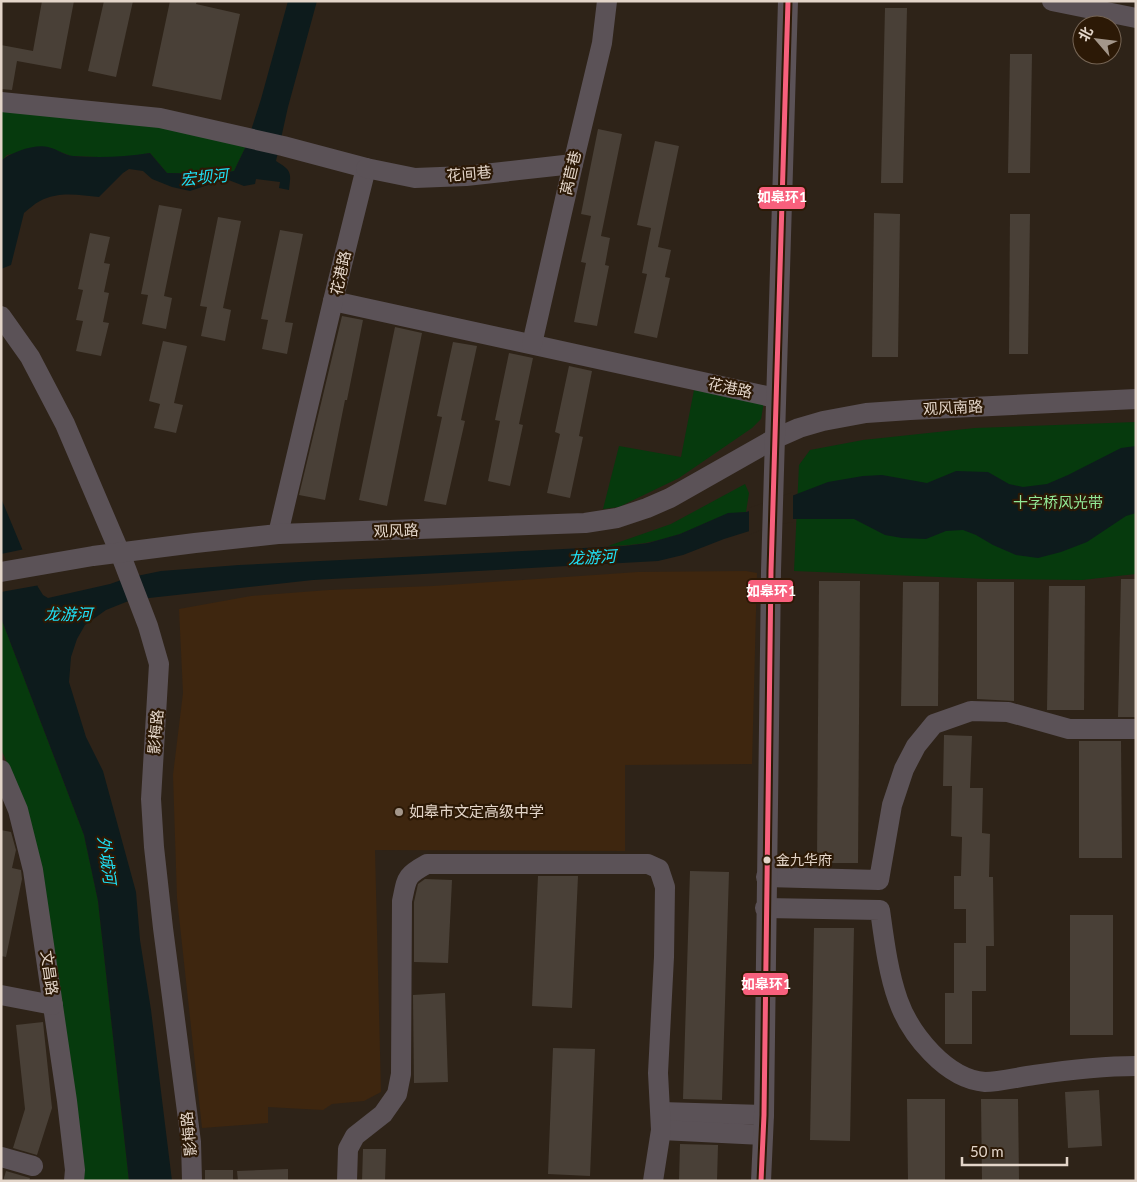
<svg xmlns="http://www.w3.org/2000/svg" width="1137" height="1182" viewBox="0 0 1137 1182" font-family="Lato,'Noto Sans SC',sans-serif">
	<style>
		.built { fill: #3e260f }
		.green { fill: #063a0d }
		.water { fill: #0d1b1c }
		.pier { fill: #2e2318 }
		.building { fill: #494037 }
		.lines { fill: none; stroke-linecap: round; stroke-linejoin: round }
		.minor { stroke: #5b5257; stroke-width: 20 }
		.bus-1-casing { stroke: #2c1906; stroke-width: 9 }
		.bus-1 { stroke: #f8607d; stroke-width: 5 }
		.poi-dot { fill: #a4978b; stroke: #2c1906; stroke-width: 2 }
		.bus-dot { fill: #e3d5c9; stroke: #2c1906; stroke-width: 2 }
		.labels { text-anchor: middle; stroke-width: 4.5; stroke-linejoin: round; paint-order: stroke }
		.bus-label { font-size: 14px; fill: #e3d5c9; stroke: #2c1906; text-anchor: start }
		.street-label { font-size: 15px; fill: #e3d5c9; stroke: #2c1906 }
		.park-label { font-size: 15px; fill: #91e896; stroke: #2c1906 }
		.poi-label { font-size: 15px; fill: #e3d5c9; stroke: #2c1906; text-anchor: start }
		.water-label { font-size: 16px; font-style: italic; fill: #1ee1f6; stroke: #2c1906 }
		.line-badge { stroke: #2c1906; stroke-width: 2 }
		.badge-label { font-size: 14px; text-anchor: middle; font-weight: bold; fill: #fff }
	</style>
	<rect width="100%" height="100%" fill="#2e2318"/>
	<!-- built -->
	<polygon class="built" points="746,571 757,573 752,764 625,765 625,851 375,850 381,1092 364,1101 332,1104 323,1110 268,1107 268,1123 202,1128 177,898 173,775 183,693 179,609 251,596 329,590 433,586 638,572"/>
	<!-- green -->
	<g class="green">
		<polygon points="1,106 165,125 246,146 234,171 215,174 167,173 150,153 123,158 71,156 47,147 7,155 1,161"/>
		<polygon points="694,390 764,402 761,419 752,428 679,478 619,507 603,509 619,446 681,457"/>
		<polygon points="1136,422 1136,574 1082,580 988,579 794,571 799,465 810,450 863,440 975,428"/>
		<path d="M745 484 749 493 746 512C718 514 705 525 680 534 657 542 633 546 608 546L671 524Z"/>
		<polygon points="1,618 84,835 98,901 129,1181 81,1181 13,776 1,749"/>
	</g>
	<!-- water -->
	<g class="water">
		<path d="M288 1H317L288 107 276 161C292 171 291 172 289 190L279 188 280 182 256 179 255 184 244 186 226 179 190 191 172 187 152 179 143 171 129 169 123 173 99 197C80 195 58 191 40 201 34 204 29 209 24 213L11 265 1 269V161C11 152 35 144 48 147 57 149 64 155 73 156 100 158 124 157 150 153L167 173 215 174 234 171 246 146 261 99Z"/>
		<polygon points="1136,446 1136,513 1126,516 1087,542 1061,552 1038,558 1016,555 993,545 976,535 963,530 946,531 926,539 902,538 885,535 854,519 788,519 724,539 683,555 658,561 313,580 131,600 106,610 85,625 77,639 71,657 69,682 86,737 103,771 136,892 140,940 151,1010 172,1181 129,1181 98,901 84,835 1,618 1,498 38,587 43,595 48,598 110,584 127,578 161,571 239,565 624,546 648,543 680,534 728,513 746,512 763,507 828,482 863,476 882,475 927,483 956,471 988,472 1009,484 1023,487 1047,484 1068,475 1121,448"/>
	</g>
	<!-- pier -->
	<g class="pier">
		<polygon points="793,492 793,522 771,526 749,535 749,508"/>
		<polygon points="25,549 40,585 1,592 1,554"/>
	</g>
	<!-- building -->
	<g class="building">
		<polygon points="42,1 74,1 61,69 17,61 12,90 1,89 1,45 33,51"/>
		<polygon points="104,1 133,1 116,77 88,71"/>
		<polygon points="170,1 197,1 196,4 240,14 221,100 152,86"/>
		<polygon points="885,8 907,8 903,183 881,183"/>
		<polygon points="1010,54 1032,54 1030,173 1008,173"/>
		<polygon points="598,129 622,134 601,236 610,238 605,265 609,266 597,326 574,322 586,263 581,262 591,216 581,214"/>
		<polygon points="655,141 679,146 658,247 671,250 665,277 670,278 657,338 634,333 647,274 642,273 651,228 637,225"/>
		<polygon points="159,205 182,209 164,296 172,298 166,329 142,324 148,295 141,294"/>
		<polygon points="874,213 900,214 898,357 872,357"/>
		<polygon points="1010,214 1030,214 1028,354 1009,354"/>
		<polygon points="218,217 241,221 223,308 231,310 225,341 201,336 207,307 200,306"/>
		<polygon points="280,230 303,234 285,322 293,323 287,354 262,349 268,320 261,319"/>
		<polygon points="90,233 110,237 104,263 110,264 104,292 109,293 103,322 109,323 101,356 76,351 83,321 76,320 83,290 78,289"/>
		<polygon points="342,316 363,320 347,400 345,400 325,500 299,495"/>
		<polygon points="395,327 422,333 387,506 359,500"/>
		<polygon points="163,341 187,346 174,403 183,405 176,433 154,428 160,404 149,401"/>
		<polygon points="453,342 477,346 461,420 465,421 446,505 424,501 442,417 437,416"/>
		<polygon points="509,353 533,358 519,424 523,425 510,486 488,481 500,421 495,420"/>
		<polygon points="569,366 592,371 579,436 583,437 570,498 547,493 560,434 555,432"/>
		<polygon points="1121,579 1136,579 1136,717 1118,717"/>
		<polygon points="819,581 860,581 858,863 817,863"/>
		<polygon points="903,582 939,582 938,706 901,706"/>
		<polygon points="977,582 1014,582 1014,701 977,699"/>
		<polygon points="1049,586 1085,586 1084,710 1047,710"/>
		<polygon points="944,735 972,736 970,788 983,788 982,833 990,834 989,877 993,877 994,946 986,946 986,991 972,991 972,1044 945,1044 945,993 954,993 954,943 966,943 966,909 954,909 954,876 961,876 962,837 951,836 952,786 943,786"/>
		<polygon points="1079,741 1121,741 1122,858 1079,858"/>
		<polygon points="1,830 11,832 16,850 12,868 21,870 22,879 6,957 1,956"/>
		<polygon points="690,871 729,872 722,1100 683,1099"/>
		<polygon points="538,876 578,876 572,1008 532,1006"/>
		<polygon points="425,879 452,880 448,963 414,962 414,902 418,884"/>
		<rect x="1070" y="915" width="43" height="120"/>
		<polygon points="814,928 854,928 850,1141 810,1140"/>
		<polygon points="445,993 448,1082 414,1083 413,995"/>
		<polygon points="43,1022 52,1108 37,1155 13,1148 25,1109 16,1025"/>
		<polygon points="553,1048 595,1049 590,1176 548,1174"/>
		<polygon points="1099,1090 1102,1146 1068,1148 1065,1092"/>
		<polygon points="907,1099 945,1099 945,1181 908,1181"/>
		<polygon points="981,1099 1018,1099 1019,1181 982,1181"/>
		<polygon points="680,1144 718,1145 717,1181 679,1181"/>
		<polygon points="363,1149 386,1149 385,1181 362,1181"/>
		<polygon points="288,1169 288,1181 238,1181 237,1171"/>
		<rect x="205" y="1170" width="28" height="11"/>
		<polygon points="6,1171 30,1178 29,1181 3,1181"/>
	</g>
	<g class="lines">
		<!-- minor -->
		<g class="minor">
			<polyline points="1052,1 1136,18"/>
			<polyline points="1,102 160,118 283,146 366,168 333,301 776,398"/>
			<polyline points="366,168 415,178 466,176 573,164"/>
			<polyline points="1,316 30,357 65,424 120,553 148,626 159,664 151,799 154,847 163,928 191,1142 192,1181"/>
			<polyline points="532,344 573,164 602,43 607,1"/>
			<polyline points="278,534 333,301"/>
			<polyline points="1,572 93,556 195,543 278,534 585,523 617,518 647,508 670,498 774,439 799,428 823,421 866,413 910,410 1136,399"/>
			<polyline points="1,770 18,810 33,870 67,1101 75,1170 74,1181"/>
			<polyline points="766,877 879,880 892,805 904,769 916,746 934,724 971,711 1008,712 1069,729 1136,729"/>
			<path d="M765 908 880 910C884 939 888 972 898 1000 910 1034 946 1079 985 1082 999 1082 1019 1077 1034 1075 1068 1070 1101 1066 1136 1066"/>
			<polyline points="1,995 53,1005"/>
			<polyline points="661,1112 764,1115"/>
			<polyline points="661,1130 763,1135"/>
			<polyline points="1,1157 33,1166"/>
			<path d="M347 1181 348 1149 355 1136 383 1114 397 1094 401 1074 402 901C407 878 405 876 427 864H648L659 869 665 887 664 957 658 1073 661 1130 653 1181"/>
			<polyline points="761,1181 764,1115 771,571 788,1"/>
		</g>
		<!-- bus-1 casing -->
		<g class="bus-1-casing">
			<polyline id="bus-1" points="761,1181 764,1115 771,571 788,1"/>
		</g>
		<!-- bus-1 -->
		<use href="#bus-1" class="bus-1"/>
	</g>
	<!-- markers -->
	<circle class="poi-dot" cx="399" cy="812" r="5"/>
	<circle class="bus-dot" cx="767" cy="860" r="4.5"/>
	<g class="labels">
		<!-- bus labels -->
		<g class="bus-label">
			<text x="776" y="865">金九华府</text>
		</g>
		<!-- street labels -->
		<g class="street-label">
			<text transform="translate(571 173) rotate(-77)" y="5">莴苣巷</text>
			<text transform="translate(469 174) rotate(-5)" y="5">花间巷</text>
			<text transform="translate(341 273) rotate(-78)" y="5">花港路</text>
			<text transform="translate(730 388) rotate(12)" y="5">花港路</text>
			<text transform="translate(953 408) rotate(-3)" y="5">观风南路</text>
			<text transform="translate(396 531) rotate(-2)" y="5">观风路</text>
			<text transform="translate(156 732) rotate(-85)" y="5">影梅路</text>
			<text transform="translate(49 973) rotate(82)" y="5">文昌路</text>
			<text transform="translate(189 1134) rotate(-96)" y="5">影梅路</text>
		</g>
		<!-- park labels -->
		<g class="park-label">
			<text x="1058" y="508">十字桥风光带</text>
		</g>
		<!-- poi labels -->
		<g class="poi-label">
			<text x="409" y="817">如皋市文定高级中学</text>
		</g>
		<!-- water labels -->
		<g class="water-label">
			<text transform="translate(204 177) rotate(-6)" y="6">宏坝河</text>
			<text transform="translate(592 557) rotate(-3)" y="6">龙游河</text>
			<text x="68" y="620">龙游河</text>
			<text transform="translate(107 860) rotate(82)" y="6">外城河</text>
		</g>
	</g>
	<g class="line-badge">
		<rect x="758" y="186" width="48" height="24" rx="5" fill="#f8607d"/>
		<rect x="747" y="579" width="47" height="24" rx="5" fill="#f8607d"/>
		<rect x="742" y="972" width="47" height="24" rx="5" fill="#f8607d"/>
	</g>
	<g class="badge-label">
		<text x="782" y="202">如皋环1</text>
		<text x="771" y="596">如皋环1</text>
		<text x="766" y="989">如皋环1</text>
	</g>
	<!-- border -->
	<rect width="1137" height="1182" fill="none" stroke="#e3d5c9" stroke-width="5"/>
	<!-- north arrow -->
	<g transform="translate(1097 40) rotate(298)"><circle r="24" fill="#2c1906" stroke="#756454"/>
	<path d="M0-4L9 19L0 12L-9 19Z" fill="#a4978b"/>
	<text y="-8" font-size="14" font-weight="bold" text-anchor="middle" fill="#e3d5c9">北</text>
	</g>
	<!-- scale -->
	<path d="M962 1157v8h105v-8" fill="none" stroke="#e3d5c9" stroke-width="2.5"/>
	<text x="970" y="1157" font-size="15" fill="#e3d5c9" stroke="#2c1906" stroke-width="4" paint-order="stroke">50 m</text>
</svg>
